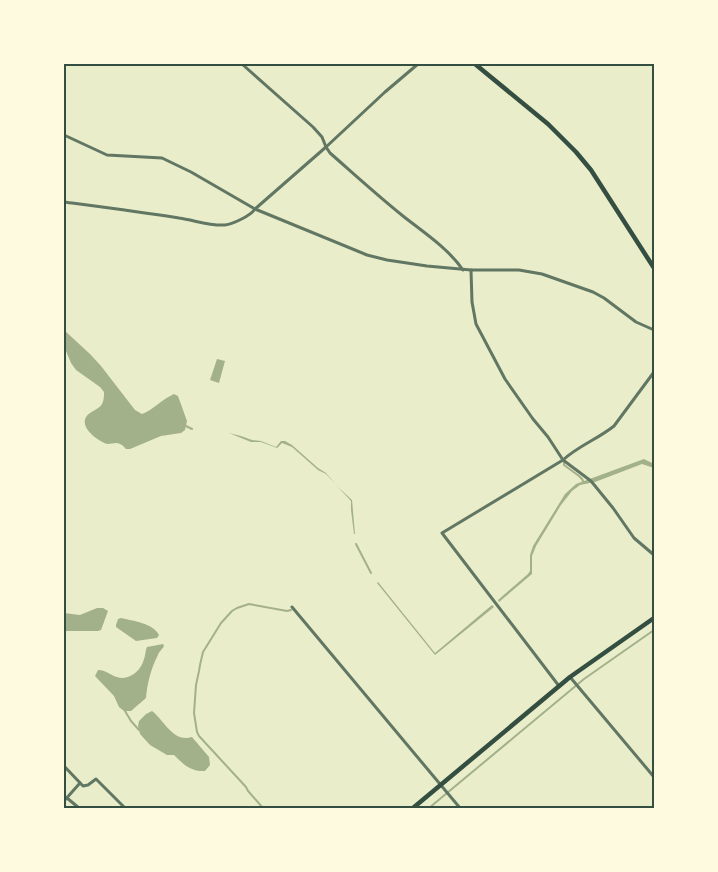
<svg xmlns="http://www.w3.org/2000/svg" width="718" height="872" viewBox="0 0 718 872" font-family="'Varela Round',sans-serif">
	<style>
		.water { fill: #a3b18a }
		.lines { fill: none; stroke-linecap: round; stroke-linejoin: round }
		.stream { stroke: #a3b18a; stroke-width: 2 }
		.minor { stroke: #617663; stroke-width: 3 }
		.secondary { stroke: #344e41; stroke-width: 4.5 }
		.neatline { fill: none; stroke: #344e41; stroke-width: 2 }
	</style>
	<rect width="100%" height="100%" fill="#e9edc9"/>
	<!-- water -->
	<g class="water">
		<path d="M64 330 90 354 101 366 135 410 142 414C153 410 162 399 174 394L178 396 187 421 185 430 181 433 161 436 130 449H126C124 447 123 445 120 444 116 442 112 444 108 444 101 443 86 432 85 424 83 412 97 412 102 404 104 400 104 396 104 392L100 387 76 370 71 363 64 346Z"/>
		<polygon points="217,359 225,361 219,383 210,380"/>
		<polygon points="229,433 241,436 252,440 261,441 276,447 281,441 285,441 292,445 318,468 326,473 337,486 352,500 355,534 354,534 351,510 351,501 326,474 318,470 292,447 282,443 277,448 261,442 251,442"/>
		<polygon points="644,459 654,464 654,468 642,464 595,482 580,485 572,491 561,505 536,546 532,556 532,574 499,602 498,600 528,574 530,571 530,555 533,546 565,494 576,484"/>
		<polygon points="378,582 435,653 492,605 494,607 435,655 377,583"/>
		<polygon points="97,608 103,608 108,611 101,630 98,631 64,631 64,613 80,615"/>
		<path d="M121 618C133 621 153 623 159 635L157 638 136 641 116 627V625L118 619Z"/>
		<path d="M163 644 164 646C163 649 159 651 158 655 151 668 147 684 146 698L131 711H124L119 707 114 696 95 676 98 670C106 670 110 675 117 677 129 681 141 671 144 659 146 654 145 651 147 647Z"/>
		<path d="M152 711C164 720 173 743 192 737L209 757 210 765 205 771C191 772 183 764 174 755H167L150 745 140 734 138 726 139 721 146 714Z"/>
	</g>
	<g class="lines">
		<!-- stream -->
		<g class="stream">
			<polyline points="186,426 192,429"/>
			<polyline points="564,463 564,465 579,476 582,479 584,483"/>
			<polyline points="356,544 371,573"/>
			<polyline points="125,711 131,721 139,730"/>
			<polyline points="263,808 248,791 246,787 199,736 197,732 194,713 196,685 199,671 200,665 203,652 221,623 232,611 237,608 249,604 287,611 291,610"/>
			<polyline points="429,808 584,679 654,630"/>
		</g>
		<!-- minor -->
		<g class="minor">
			<path d="M242 64 313 127 322 137 326 147 330 153C354 174 378 196 403 216 423 232 448 248 463 270"/>
			<polyline points="64,135 107,155 162,158 191,172 255,209 367,255 387,260 427,266 471,270 519,270 542,274 593,292 604,298 636,322 654,330"/>
			<path d="M64 202C102 207 141 212 179 218 194 220 209 226 225 225 233 224 250 216 255 209L326 147 385 92 418 64"/>
			<polyline points="471,270 472,302 476,324 505,379 533,419 548,437 563,460 591,481 613,508 634,538 654,555"/>
			<polyline points="292,607 460,808"/>
			<polyline points="570,677 654,777"/>
			<path d="M559 686 442 533 563 460C578 446 598 439 614 426L654 372"/>
			<polyline points="64,766 83,786 88,785 96,779 125,808"/>
			<polyline points="67,798 79,808"/>
			<polyline points="64,801 80,783"/>
		</g>
		<!-- secondary -->
		<g class="secondary">
			<polyline points="475,64 548,124 576,152 591,170 654,268"/>
			<polyline points="413,808 570,677 654,618"/>
		</g>
	</g>
	<!-- border -->
	<rect width="718" height="872" fill="none" stroke="#fefae0" stroke-width="130"/>
	<rect x="65" y="65" width="588" height="742" class="neatline"/>
</svg>
